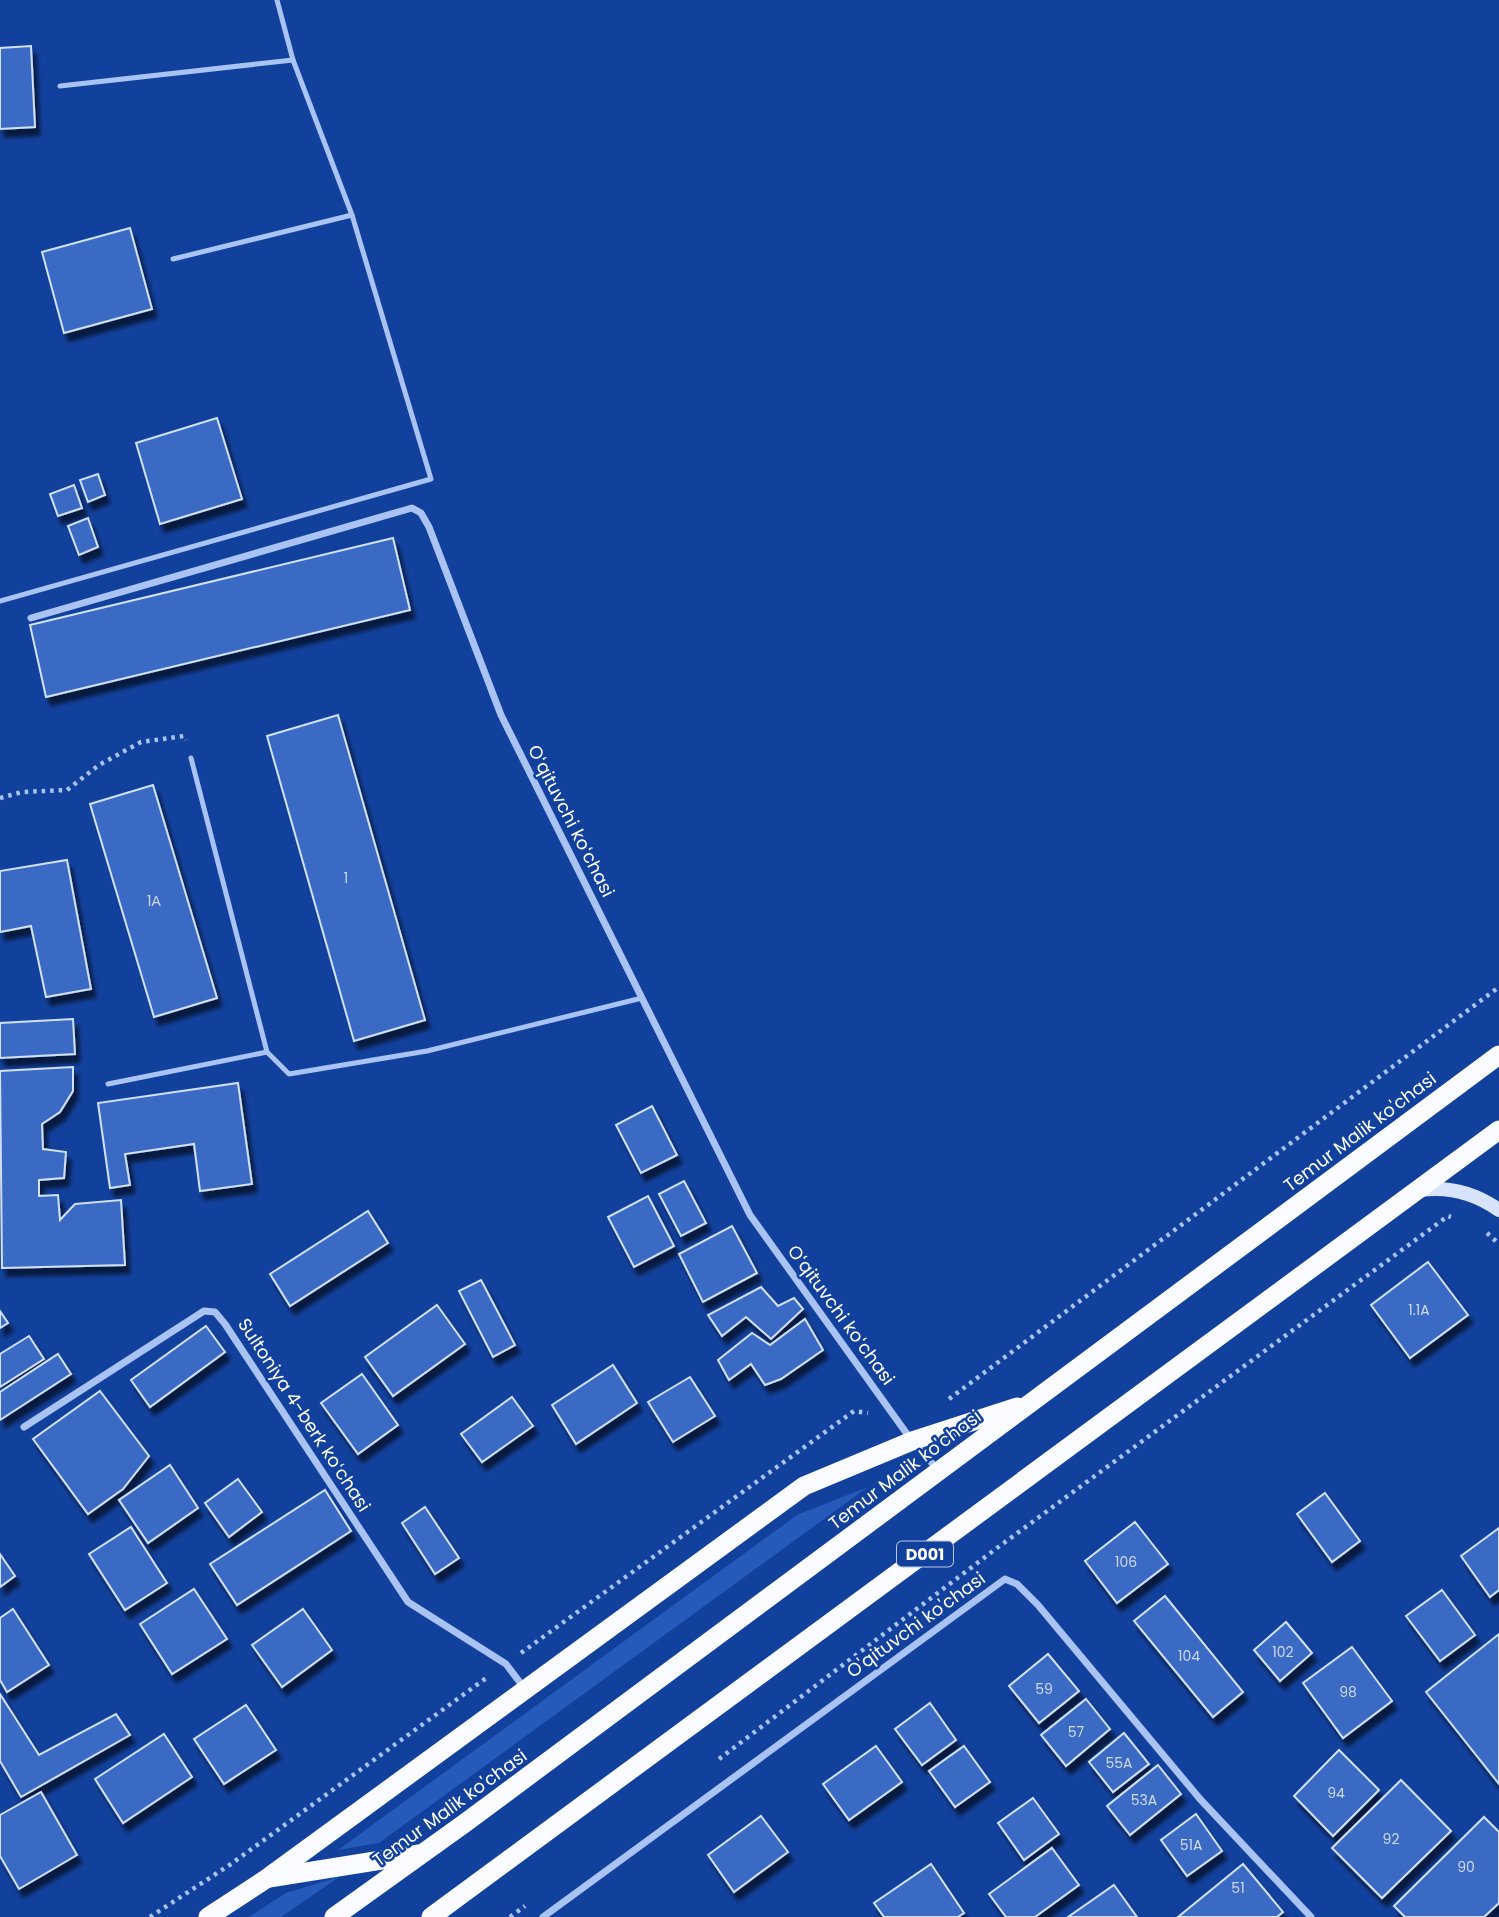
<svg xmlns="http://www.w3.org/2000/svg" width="1499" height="1917" viewBox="0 0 1499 1917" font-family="Poppins,sans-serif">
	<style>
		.green { fill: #255abb }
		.building { fill: #3b6ac4; stroke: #d1e0fe; stroke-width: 2; filter: url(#shadow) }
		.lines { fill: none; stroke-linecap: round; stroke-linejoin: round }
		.path { stroke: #a8c3f4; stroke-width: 4.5; stroke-dasharray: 3.5 5; stroke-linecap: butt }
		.service { stroke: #a8c3f4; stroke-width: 5 }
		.minor { stroke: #a8c3f4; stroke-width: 7 }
		.secondary { stroke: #d8e4fd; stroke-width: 14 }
		.trunk { stroke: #fafcff; stroke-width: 19 }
		.labels { text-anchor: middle; stroke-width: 5; stroke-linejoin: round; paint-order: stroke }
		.number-label { font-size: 14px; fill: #cedaf0 }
		.shield { fill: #12419d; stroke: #b8c6e2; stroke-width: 2 }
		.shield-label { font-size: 16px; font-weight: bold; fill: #fff }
		.street-label { font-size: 18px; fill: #fff; stroke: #12419d }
	</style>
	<defs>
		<filter id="shadow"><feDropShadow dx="4.5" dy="8" stdDeviation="2" flood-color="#0009"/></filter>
	</defs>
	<rect width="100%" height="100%" fill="#12419d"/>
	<!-- green -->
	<g class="green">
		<polygon points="868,1487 379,1843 338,1850 797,1515"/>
		<polygon points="339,1877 281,1917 249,1917 286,1893"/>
	</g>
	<!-- building -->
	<g class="building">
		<polygon points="31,46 35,127 0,129 0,48"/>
		<polygon points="130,228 152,309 64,333 42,252"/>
		<polygon points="217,418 242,499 160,524 136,443"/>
		<polygon points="98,474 105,495 88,502 80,480"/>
		<polygon points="74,485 82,508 58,516 50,494"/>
		<polygon points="88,518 98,547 79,555 68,526"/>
		<polygon points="393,538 410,610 46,697 30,625"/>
		<polygon points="338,715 425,1020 354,1041 267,736"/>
		<polygon points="153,785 217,998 154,1017 90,804"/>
		<polygon points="67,860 91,989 46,997 31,926 0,932 0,871"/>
		<polygon points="73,1019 75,1054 0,1058 0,1023"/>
		<polygon points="73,1067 73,1091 60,1112 42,1124 43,1149 66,1152 64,1178 39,1180 39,1196 58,1195 60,1220 75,1204 121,1200 125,1265 2,1268 0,1071"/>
		<polygon points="238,1083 252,1184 200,1191 194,1144 125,1154 130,1185 110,1188 98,1103"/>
		<polygon points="652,1106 677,1155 641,1173 616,1125"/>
		<polygon points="684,1181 706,1223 681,1236 659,1194"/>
		<polygon points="648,1196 674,1246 634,1267 608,1217"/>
		<polygon points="368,1211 388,1243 290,1306 270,1274"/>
		<polygon points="732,1226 757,1273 703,1302 679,1254"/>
		<polygon points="1428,1262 1468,1315 1410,1358 1371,1305"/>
		<polygon points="481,1280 515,1345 493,1357 459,1291"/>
		<polygon points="761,1287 778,1306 794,1298 803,1309 771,1339 746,1317 722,1336 708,1315"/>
		<polygon points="437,1305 465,1344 393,1396 365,1357"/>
		<polygon points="0,1311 8,1323 0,1328"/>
		<polygon points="805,1319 823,1350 781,1379 765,1385 751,1364 729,1380 718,1360 752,1333 770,1345"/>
		<polygon points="206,1326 225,1352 150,1407 131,1380"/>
		<polygon points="29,1336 44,1359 0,1387 0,1354"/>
		<polygon points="58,1354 71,1374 0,1420 0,1392"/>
		<polygon points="613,1365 637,1403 576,1444 552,1405"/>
		<polygon points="362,1374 398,1425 358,1454 321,1403"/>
		<polygon points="690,1377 715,1416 673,1442 648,1402"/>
		<polygon points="100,1391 149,1456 123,1489 88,1514 33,1439"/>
		<polygon points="512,1397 533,1426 482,1462 461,1434"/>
		<polygon points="170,1465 198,1508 148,1543 119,1500"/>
		<polygon points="238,1479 262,1512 229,1537 205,1503"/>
		<polygon points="325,1490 351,1531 237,1605 210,1564"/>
		<polygon points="1325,1493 1360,1541 1332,1562 1297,1514"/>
		<polygon points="425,1507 459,1558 435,1574 402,1523"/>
		<polygon points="1135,1522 1168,1564 1117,1603 1085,1561"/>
		<polygon points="131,1527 167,1583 125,1610 89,1554"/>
		<polygon points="1499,1528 1499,1590 1490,1597 1461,1556"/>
		<polygon points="0,1554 15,1576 0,1587"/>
		<polygon points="194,1589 227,1639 172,1674 140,1624"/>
		<polygon points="1442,1590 1475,1635 1440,1661 1406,1616"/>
		<polygon points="1165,1596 1243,1692 1213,1717 1134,1621"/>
		<polygon points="13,1609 49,1665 7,1692 0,1680 0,1618"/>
		<polygon points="303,1609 332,1650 282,1687 252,1645"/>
		<polygon points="1286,1622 1312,1653 1280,1681 1254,1650"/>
		<polygon points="1499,1634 1499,1784 1426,1692"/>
		<polygon points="1352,1647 1392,1701 1343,1738 1303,1683"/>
		<polygon points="1048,1654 1079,1691 1039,1723 1009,1686"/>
		<polygon points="0,1694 39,1755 116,1714 130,1735 21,1797 0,1761"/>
		<polygon points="1086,1699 1110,1729 1066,1766 1041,1735"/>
		<polygon points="930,1703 956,1740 922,1765 895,1729"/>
		<polygon points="246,1705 276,1750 224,1784 194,1739"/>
		<polygon points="1124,1733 1149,1764 1113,1792 1089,1762"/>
		<polygon points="164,1734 192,1777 123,1823 95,1779"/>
		<polygon points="876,1746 902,1782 849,1820 823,1784"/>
		<polygon points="964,1746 990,1782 955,1807 929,1771"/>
		<polygon points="1339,1750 1379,1790 1333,1836 1294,1796"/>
		<polygon points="1158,1765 1181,1794 1130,1835 1107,1806"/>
		<polygon points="1401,1780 1451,1831 1382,1898 1332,1848"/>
		<polygon points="41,1792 77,1855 19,1889 0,1856 0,1815"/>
		<polygon points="1033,1798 1059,1834 1024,1860 998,1823"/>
		<polygon points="1196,1814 1222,1851 1187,1876 1161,1840"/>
		<polygon points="761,1816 788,1852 734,1892 708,1855"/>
		<polygon points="1484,1817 1499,1832 1499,1903 1484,1917 1405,1917 1394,1906"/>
		<polygon points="1052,1848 1079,1885 1035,1917 1006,1917 989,1894"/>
		<polygon points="931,1864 964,1913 958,1917 884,1917 874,1903"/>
		<polygon points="1243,1864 1283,1912 1277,1917 1178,1917"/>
		<polygon points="1114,1885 1137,1917 1068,1917"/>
	</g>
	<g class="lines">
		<!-- path -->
		<g class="path">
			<polyline points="0,798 22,792 67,790 99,765 141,742 184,736 186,740"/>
			<polyline points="1487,1233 1499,1244"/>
			<polyline points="949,1399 1499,987"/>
			<polyline points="521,1653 854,1411 868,1413"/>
			<polyline points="719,1759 997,1548 1448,1216 1451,1217"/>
			<polyline points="150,1917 231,1864 489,1676"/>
			<polyline points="510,1917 525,1906"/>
		</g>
		<!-- service -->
		<g class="service">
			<polyline points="60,86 293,60"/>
			<polyline points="173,259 352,215"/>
			<polyline points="0,601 431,479 352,215 293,60 277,0"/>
			<polyline points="191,758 267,1052 289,1074 427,1051 642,998"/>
			<polyline points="108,1084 267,1052"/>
		</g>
		<!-- minor -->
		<g class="minor">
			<polyline points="31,618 412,508 421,513 429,527 501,715 750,1215 912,1441 939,1471"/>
			<polyline points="24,1427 204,1311 215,1312 225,1324 408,1602 506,1664 525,1689"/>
			<polyline points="543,1917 1005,1579 1017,1584 1038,1605 1200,1799 1311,1917"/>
		</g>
		<!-- secondary -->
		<path class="secondary" d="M1420 1190C1449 1186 1475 1193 1499 1210"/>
		<!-- trunk -->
		<g class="trunk">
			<polyline points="269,1878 419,1854"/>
			<polyline points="208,1917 266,1879 804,1486 912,1441 1017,1407"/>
			<polyline points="334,1917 465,1823 1499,1055"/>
			<polyline points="431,1917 1499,1130"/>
		</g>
	</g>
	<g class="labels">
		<!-- number labels -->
		<g class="number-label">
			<text x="346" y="883">1</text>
			<text x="154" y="906">1А</text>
			<text x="1419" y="1315">1.1A</text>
			<text x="1126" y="1567">106</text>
			<text x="1283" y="1657">102</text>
			<text x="1189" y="1661">104</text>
			<text x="1044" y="1694">59</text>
			<text x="1348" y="1697">98</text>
			<text x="1076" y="1737">57</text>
			<text x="1119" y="1768">55A</text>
			<text x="1336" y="1798">94</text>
			<text x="1144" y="1805">53A</text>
			<text x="1391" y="1844">92</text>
			<text x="1191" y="1850">51A</text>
			<text x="1466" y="1872">90</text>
			<text x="1238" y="1893">51</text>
		</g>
		<!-- shield labels -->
		<rect class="shield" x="897" y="1541.5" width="56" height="25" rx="5"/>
		<g class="shield-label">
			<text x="925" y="1560">D001</text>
		</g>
		<!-- street labels -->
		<g class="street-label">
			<text transform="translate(571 821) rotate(63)" y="6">Oʻqituvchi koʻchasi</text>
			<text transform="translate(1360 1132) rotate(-37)" y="6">Temur Malik ko'chasi</text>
			<text transform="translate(841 1315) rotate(54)" y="6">Oʻqituvchi koʻchasi</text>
			<text transform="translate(304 1415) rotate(57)" y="6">Sultoniya 4-berk koʻchasi</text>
			<text transform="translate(905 1470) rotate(-37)" y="6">Temur Malik ko'chasi</text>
			<text transform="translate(916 1625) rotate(-36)" y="6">O'qituvchi ko'chasi</text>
			<text transform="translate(450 1808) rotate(-36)" y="6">Temur Malik ko'chasi</text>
		</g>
	</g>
</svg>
